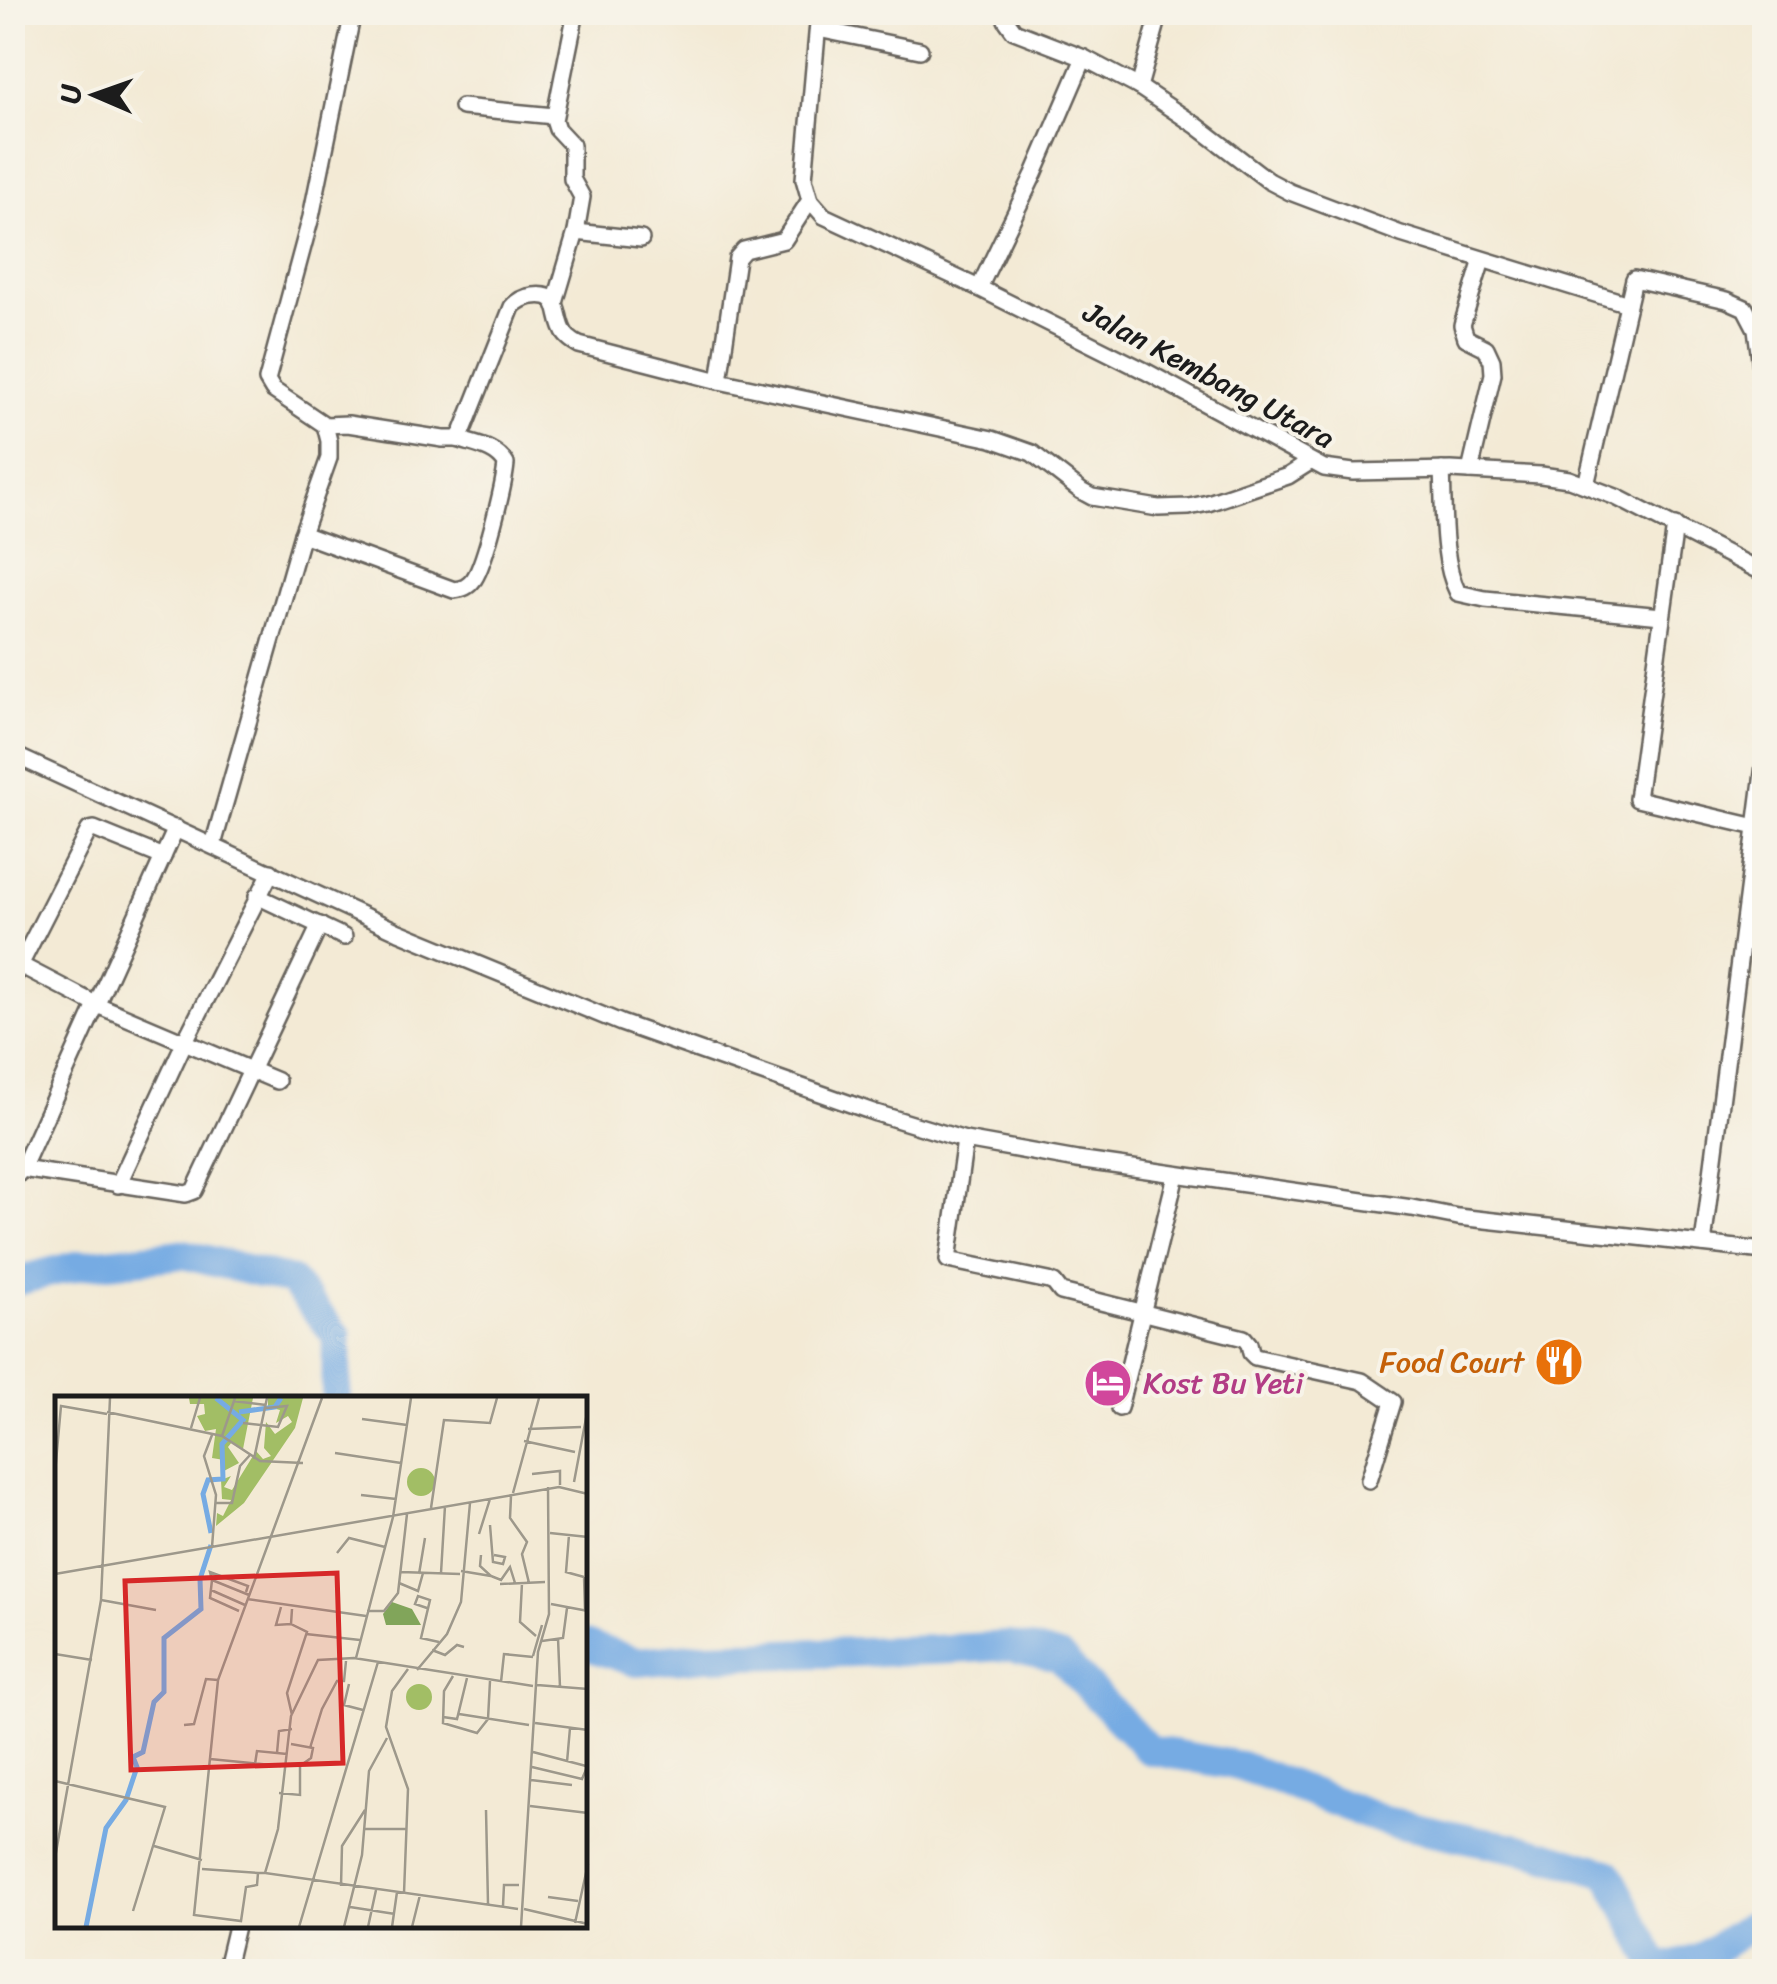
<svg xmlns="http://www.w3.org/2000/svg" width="1777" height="1984" viewBox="0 0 1777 1984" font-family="Sriracha,sans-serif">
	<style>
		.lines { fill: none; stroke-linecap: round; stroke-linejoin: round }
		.river { stroke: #76abe3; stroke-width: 30 }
		.minor-casing { stroke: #67645d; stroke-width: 20 }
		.minor { stroke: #fff; stroke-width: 15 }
		.labels { text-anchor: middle; stroke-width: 8; stroke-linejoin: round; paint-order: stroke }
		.street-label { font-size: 30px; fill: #1c1c1c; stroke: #f7f3e8 }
		.food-label { font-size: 30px; fill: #c56008; stroke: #f7f3e8; text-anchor: end }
		.hotel-label { font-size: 30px; fill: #b23c85; stroke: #f7f3e8; text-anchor: start }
		.inset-river { fill: none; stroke: #76abe3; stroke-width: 5 }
		.inset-road { fill: none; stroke: #9d988b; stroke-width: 2.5 }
		.view { fill: #d62828; fill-opacity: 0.15; stroke: #d62828; stroke-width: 5 }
		.inset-edge { fill: none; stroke: #1c1c1c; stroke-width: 5 }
	</style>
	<rect width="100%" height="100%" fill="#f7f3e8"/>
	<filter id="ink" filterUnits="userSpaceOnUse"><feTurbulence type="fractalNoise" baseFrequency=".01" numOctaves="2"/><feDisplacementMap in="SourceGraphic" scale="20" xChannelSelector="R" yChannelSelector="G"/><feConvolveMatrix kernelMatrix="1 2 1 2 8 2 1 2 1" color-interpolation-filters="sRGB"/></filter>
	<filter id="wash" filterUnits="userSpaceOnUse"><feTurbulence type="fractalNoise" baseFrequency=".0048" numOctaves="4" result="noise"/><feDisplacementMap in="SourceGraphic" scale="40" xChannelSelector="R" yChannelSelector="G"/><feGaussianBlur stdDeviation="2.25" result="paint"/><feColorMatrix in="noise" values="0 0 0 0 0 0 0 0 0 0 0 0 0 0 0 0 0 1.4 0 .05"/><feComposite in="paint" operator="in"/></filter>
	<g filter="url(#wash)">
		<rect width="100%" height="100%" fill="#f3ead5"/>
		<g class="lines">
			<!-- river -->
			<g class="river">
				<polyline points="12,1282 79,1265 183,1254 291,1281 337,1336 336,1399"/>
				<polyline points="585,1645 636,1662 705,1656 932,1650 1009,1646 1060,1658 1149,1750 1241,1766 1385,1821 1534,1852 1608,1873 1659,1970 1699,1959 1749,1927 1764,1933"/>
			</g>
		</g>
	</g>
	<g filter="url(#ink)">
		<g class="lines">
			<!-- minor casing -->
			<g class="minor-casing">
				<g id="minor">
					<polyline points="819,12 804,179 810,200 824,216 979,288 1145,371 1324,468 1353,472 1451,470 1541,475 1569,479 1616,497 1764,573"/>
					<polyline points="1006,12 1006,20 1014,31 1084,58 1139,87 1197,126 1269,181 1290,192 1401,234 1628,304"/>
					<polyline points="818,29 920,50"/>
					<polyline points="1139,87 1160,12"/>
					<polyline points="462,107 554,116"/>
					<polyline points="576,232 641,239"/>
					<polyline points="979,288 1034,174 1084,58"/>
					<polyline points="555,303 576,232 582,197 572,179 572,145 557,129 554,120 576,12"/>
					<polyline points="719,381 737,258 744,250 784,240 810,200"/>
					<path d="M325 425 348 424 443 439H457L462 433 512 307C518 300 524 297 533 296 565 292 553 318 566 335 570 340 574 342 579 345L719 381 992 439 1032 453 1081 491 1092 497 1158 508 1189 507 1208 503 1288 476 1310 462"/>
					<path d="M1442 470C1444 507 1441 560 1458 593L1485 599 1662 616"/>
					<polyline points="1470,471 1493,374 1492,361 1486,348 1466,338 1462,325 1482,260"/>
					<polyline points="1586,485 1634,279 1727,300 1745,308 1756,329 1764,389"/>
					<polyline points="1675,526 1637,799 1756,827"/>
					<path d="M302 534 454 590C463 589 468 587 474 579 485 563 504 486 506 464 496 447 475 445 457 439"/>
					<polyline points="12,754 399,932 621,1023 876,1113 965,1140 1077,1160 1412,1208 1458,1217 1764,1251"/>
					<polyline points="213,845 302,534 329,458 329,441 325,425 273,390 267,380 311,217 353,12"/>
					<polyline points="257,896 344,937"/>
					<polyline points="20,965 95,1004 277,1081"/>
					<polyline points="12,981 89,830 94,829 163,857"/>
					<polyline points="965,1140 948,1260 1049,1281 1054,1283 1061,1292 1244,1338 1249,1344 1251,1353 1255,1357 1362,1381 1393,1402 1369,1480"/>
					<polyline points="22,1169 186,1194 194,1191 320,925"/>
					<polyline points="12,1181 22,1169 176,828"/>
					<polyline points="118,1185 185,1041 271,872"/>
					<polyline points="1703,1244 1764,765"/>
					<polyline points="1119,1408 1176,1175"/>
					<polyline points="225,1972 236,1926"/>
				</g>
			</g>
			<!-- minor -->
			<use href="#minor" class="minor"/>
		</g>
	</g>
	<!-- icons -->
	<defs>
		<g id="restaurant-disc" transform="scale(2.5)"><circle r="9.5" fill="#e8710a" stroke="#f7f3e8"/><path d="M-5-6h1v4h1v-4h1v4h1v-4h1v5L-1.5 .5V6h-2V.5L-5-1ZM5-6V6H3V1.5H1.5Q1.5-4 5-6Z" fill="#fff"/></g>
		<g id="hotel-disc" transform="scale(2.5)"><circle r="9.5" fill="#d1479c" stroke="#f7f3e8"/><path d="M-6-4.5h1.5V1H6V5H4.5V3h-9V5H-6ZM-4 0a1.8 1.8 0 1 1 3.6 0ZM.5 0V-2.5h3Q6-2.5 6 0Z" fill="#fff"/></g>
	</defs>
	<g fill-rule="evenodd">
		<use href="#restaurant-disc" x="1559" y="1362"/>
		<use href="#hotel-disc" x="1108" y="1383"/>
	</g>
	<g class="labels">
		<!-- street labels -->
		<g class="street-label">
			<text transform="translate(1209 375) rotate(28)" y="10">Jalan Kembang Utara</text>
		</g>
		<!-- food labels -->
		<g class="food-label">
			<text x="1524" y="1372">Food Court</text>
		</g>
		<!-- hotel labels -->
		<g class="hotel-label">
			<text x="1143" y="1393">Kost Bu Yeti</text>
		</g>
	</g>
	<!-- overview -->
	<g transform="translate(55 1396)">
		<rect width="532" height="532" fill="#f3ead5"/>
		<path d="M198 2 188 53 177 46 173 51 184 67 167 76 169 64 157 62 161 33 150 35 142 20 150 18 149 8H135L134 2ZM213 2H248L240 32 189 107 161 130 162 117 168 120 176 104 167 103 166 84 176 80 169 91 177 94 201 55 208 63 216 60 209 52 211 26 220 38 237 26 233 20 221 27 225 14 213 11ZM352 86a14 14 0 1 1 28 0a14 14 0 1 1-28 0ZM351 301a13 13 0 1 1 26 0a13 13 0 1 1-26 0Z" fill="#a2be65"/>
		<path d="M337 206 357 213 366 229H331L328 218Z" fill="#81a55a"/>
		<path class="inset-river" d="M184 16 220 11 226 2M156 137 148 98 153 84 168 83 167 48 188 24 161 2M31 531 51 432 71 404 82 371 78 361 88 356 99 306 109 296V242L146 213 145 183 156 149"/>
		<path class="inset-road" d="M178 5 211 9M52 16 167 40 205 65 248 67M307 23 352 29M188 27 223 31 232 10 211 12M136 32 145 2M473 33 526 31M157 39 149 60 161 99 157 151M167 40 180 2M469 45 520 56M280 57 346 67M199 63 212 2M0 77 6 10 52 18M477 78 505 75V89M519 86 532 17M458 97 484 2M306 99 341 103M456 100 455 122 472 146 467 158 474 187M161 107H177L185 70 195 59M376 112 389 24 435 27 442 2M435 129 438 166 448 168 450 161 439 159M495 137 533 141M424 138 435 103M514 139 511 176 529 181M282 157 294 142 330 151M406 175 436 180 425 170 426 159M346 176 405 178M386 177 390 110M0 178 504 91 533 98M364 178 370 142M436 180 446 184 455 171 460 187M529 181 530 214M157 184 155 202 184 215M344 187 363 195 368 177M467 187 465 226 481 240M445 188 490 186M156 194 190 209M191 196 193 190 155 176 157 184 194 199M192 203 311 220M46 204 101 214M496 208 533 215M226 211 221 229 236 228M372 212 360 208 363 200 375 204 366 242 384 246M312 215H329L343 197 352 118M251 238 305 244M503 242 505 291M487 245 508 242 512 212M377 254 390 259 402 249 409 251M0 258 37 264M478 260 487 229M301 262 338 121 356 2M362 274 392 238 406 206 415 107M398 280 389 295 388 327 422 337 433 323 435 285M446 286 449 258 478 261M294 288 289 309 308 314M482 289 533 293M404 318 474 329M237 319 232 297 252 236 236 228 237 213M388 321 402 323 412 282M480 327 533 334M129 329 139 328 151 283 163 284M255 352 267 313 282 285H289L291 265M478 356 531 370M222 357 224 335 237 333M155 363 226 370M512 366 515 332M200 368 202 355 232 358M477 371 527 383 533 369M476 384 517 389M0 385 110 411 78 515M224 397 245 399V370L256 362 258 352 236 348M475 410 533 417M431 414 433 508M308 433H352M99 450 147 464M0 462 46 204 55 2M147 473 203 477M210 477H203L202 489 191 491 186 525 139 519 163 284 267 2M286 490 287 450 310 414M349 497 353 393 331 331 337 295 353 273M493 501 523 505M448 510 449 489H464M295 511 340 518M463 513 210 477 223 433 236 320 263 264 299 262 478 290M469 513 533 528M520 527 533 468M244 531 323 266M289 531 307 459 314 375 332 342M313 531 321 494M337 531 342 496M357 531 365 499M466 531 483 256 494 218 493 91"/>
		<path class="view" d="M282 177 288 367 76 374 70 185Z"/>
		<rect width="532" height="532" class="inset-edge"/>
	</g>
	<!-- margin -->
	<rect width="1777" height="1984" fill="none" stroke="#f7f3e8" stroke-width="50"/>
	<!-- north arrow -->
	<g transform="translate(95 95) rotate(272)" stroke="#f7f3e8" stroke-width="8" paint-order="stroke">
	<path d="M0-8L18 38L0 25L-18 38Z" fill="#1c1c1c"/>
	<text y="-15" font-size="28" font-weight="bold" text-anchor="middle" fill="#1c1c1c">U</text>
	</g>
</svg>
